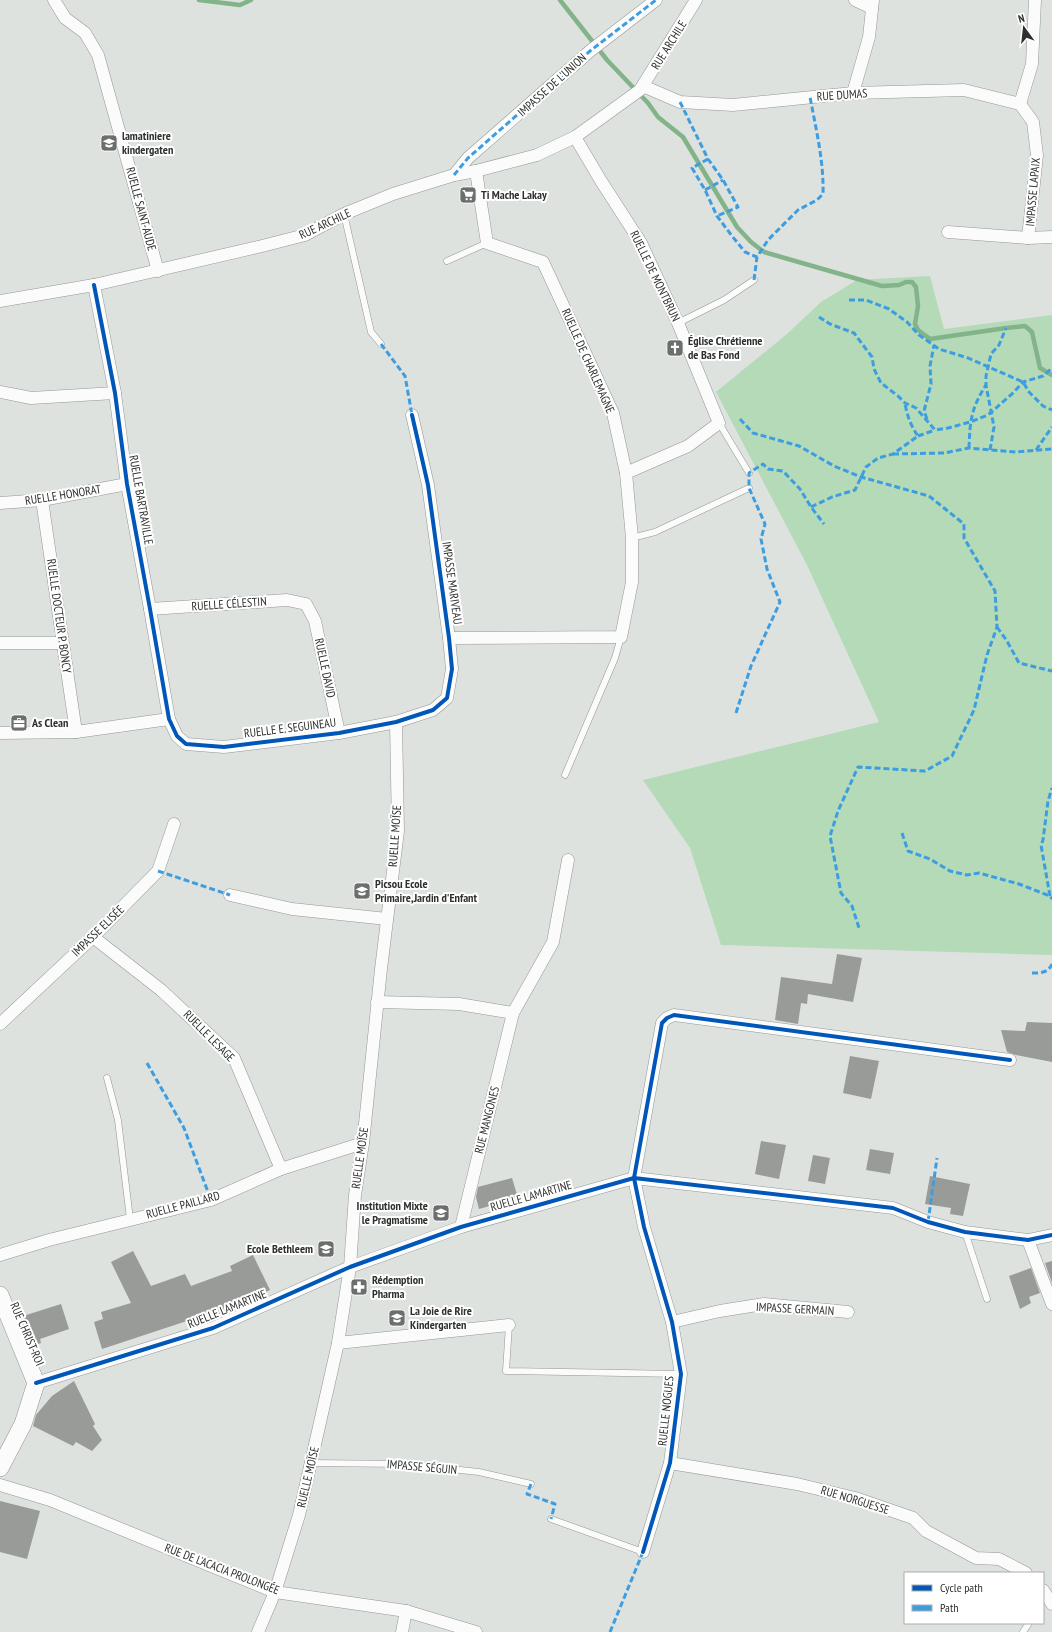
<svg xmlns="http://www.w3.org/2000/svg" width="1052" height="1632" viewBox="0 0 1052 1632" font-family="'PT Sans Narrow',sans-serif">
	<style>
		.green { fill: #b4dab8 }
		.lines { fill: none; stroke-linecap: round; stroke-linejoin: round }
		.stream { stroke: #83b389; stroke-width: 4.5 }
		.building { fill: #989b98 }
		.lane-casing { stroke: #949795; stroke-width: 7 }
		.street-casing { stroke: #949795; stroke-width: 13 }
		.secondary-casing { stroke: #949795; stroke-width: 18 }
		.lane { stroke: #fafbfa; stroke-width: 6 }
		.street { stroke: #fafbfa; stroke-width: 12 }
		.secondary { stroke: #fafbfa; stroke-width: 17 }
		.quiet { stroke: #3d9de1; stroke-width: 3; stroke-dasharray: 6 3; stroke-linecap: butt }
		.cycleway-casing { stroke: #fff; stroke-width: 6 }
		.cycleway { stroke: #0057b8; stroke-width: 4 }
		.labels { text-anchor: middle; stroke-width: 4; stroke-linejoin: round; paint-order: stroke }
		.street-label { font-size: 12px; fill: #2e302e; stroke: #fff }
		.poi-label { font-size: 12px; font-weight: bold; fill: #2e302e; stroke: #fff; text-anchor: start }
	</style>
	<rect width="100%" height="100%" fill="#dde2de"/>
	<!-- green -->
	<polygon class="green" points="930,276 944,329 1052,315 1052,955 721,945 690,848 643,780 879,722 807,565 716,392 787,334 821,302 857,280"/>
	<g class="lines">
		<!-- stream -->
		<g class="stream">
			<polyline points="199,0 240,5 251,0"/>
			<polyline points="560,0 607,60 648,103 658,117 683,137 737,227 751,242 764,252 882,286 899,285 906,282 912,282 916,287 918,306 915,324 918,330 930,339 1006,328 1025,326 1032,332 1040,368 1052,375"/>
		</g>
	</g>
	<!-- building -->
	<g class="building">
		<polygon points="837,954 862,958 853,1002 808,994 807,1004 801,1003 798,1024 775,1020 781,977 832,984"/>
		<polygon points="1027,1022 1052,1023 1052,1062 1016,1055 1007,1052 1001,1030 1025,1031"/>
		<polygon points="850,1056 879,1061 871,1099 843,1093"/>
		<polygon points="761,1141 786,1145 779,1179 755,1174"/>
		<polygon points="870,1149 894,1153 890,1174 866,1170"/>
		<polygon points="813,1155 830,1158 825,1184 808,1181"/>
		<polygon points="930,1176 970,1184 963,1216 950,1214 951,1208 925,1204"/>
		<polygon points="512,1178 518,1198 479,1209 476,1197 478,1187"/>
		<polygon points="133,1251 151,1286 185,1274 191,1286 232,1271 230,1266 253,1255 270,1290 238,1305 239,1308 209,1318 208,1314 102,1349 94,1322 103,1319 101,1312 131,1303 111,1262"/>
		<polygon points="1052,1261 1052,1283 1045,1263"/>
		<polygon points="1031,1268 1040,1293 1029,1297 1031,1303 1020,1309 1009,1276"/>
		<polygon points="61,1304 69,1329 40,1339 41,1343 32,1346 20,1317"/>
		<polygon points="74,1381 95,1424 93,1426 102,1440 92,1451 76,1442 73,1446 33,1426 36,1415 52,1396"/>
		<polygon points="0,1501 40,1511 27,1559 0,1552"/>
	</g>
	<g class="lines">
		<!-- lane casing -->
		<g class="lane-casing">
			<g id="lane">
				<polyline points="344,214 371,332 381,344"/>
				<polyline points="447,261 487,243"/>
				<polyline points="678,323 724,300 754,280"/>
				<polyline points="719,423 749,473"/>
				<polyline points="632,538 655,532 749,488"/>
				<polyline points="565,775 615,658 621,637"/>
				<polyline points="107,1078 118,1120 130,1219"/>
				<polyline points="965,1232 987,1299"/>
				<polyline points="509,1325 506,1371 681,1374"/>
				<polyline points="311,1463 404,1464 479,1472 531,1484"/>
				<polyline points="551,1519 643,1552"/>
				<polyline points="1023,1632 1029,1623"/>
			</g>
		</g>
		<!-- street casing -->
		<g class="street-casing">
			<g id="street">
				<polyline points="54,0 65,18 85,33 98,55 158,271"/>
				<polyline points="855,0 872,8"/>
				<polyline points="643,86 680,102 733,105 853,93 964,90 1020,104 1033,122 1037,155 1028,238"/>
				<polyline points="853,93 869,37 873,0"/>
				<polyline points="1020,104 1032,64 1035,0"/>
				<polyline points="575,137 601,181 641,243 678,323 719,423 688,446 626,473"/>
				<polyline points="454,175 468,158 590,51 656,0"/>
				<polyline points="948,232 1028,238 1052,237"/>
				<polyline points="94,285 115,393 127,484 150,609 169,719 177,736 186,744 224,747 339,733 396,722 433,710 447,698 452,669 449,638 428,485 412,415"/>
				<polyline points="0,301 94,285 262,246 305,235 344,214 393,194 454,175 476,171 537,155 575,137 640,90 696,0"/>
				<polyline points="0,392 31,398 115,393"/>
				<polyline points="42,500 76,732"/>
				<polyline points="0,503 42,500 127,484"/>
				<polyline points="150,609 287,600 306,604 315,621 339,733"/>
				<polyline points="449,638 621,637 632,582 632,538 626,473 613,413 543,262 487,243 476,171"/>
				<polyline points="0,643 62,643"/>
				<polyline points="0,733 76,732 169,719"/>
				<polyline points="230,895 292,909 387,919"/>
				<polyline points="93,937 161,990 234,1058 281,1169"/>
				<polyline points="377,1002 459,1004 513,1013"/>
				<polyline points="0,1024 93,937 158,871 174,824"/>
				<polyline points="461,1227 513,1013 553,942 568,860"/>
				<polyline points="1028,1240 1052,1304"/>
				<polyline points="0,1255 49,1240 211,1200 281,1169 363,1143"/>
				<polyline points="672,1322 720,1311 764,1304 848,1312"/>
				<polyline points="338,1343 509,1325"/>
				<polyline points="36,1383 213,1328 350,1267 461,1227 634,1178 893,1208 928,1222 965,1232 1028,1240 1052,1235"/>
				<polyline points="670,1463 797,1484 855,1498 913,1518 926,1531 976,1558 999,1559 1026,1573"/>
				<polyline points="0,1485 50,1500 275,1592 406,1611 476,1632"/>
				<polyline points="643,1552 670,1463 681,1374 672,1322 644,1227 634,1178 662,1023 667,1018 674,1015 1010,1060"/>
				<polyline points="1043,1590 1052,1604"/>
				<polyline points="258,1632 275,1592 299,1515 338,1343 350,1267 355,1195 363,1143 381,969 398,831 396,722"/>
				<polyline points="402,1632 406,1611"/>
			</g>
		</g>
		<!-- secondary casing -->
		<g class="secondary-casing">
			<polyline id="secondary" points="0,1295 36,1383 23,1424 0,1468"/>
		</g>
		<!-- lane -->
		<use href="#lane" class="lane"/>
		<!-- street -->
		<use href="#street" class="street"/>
		<!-- secondary -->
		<use href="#secondary" class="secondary"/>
		<!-- quiet -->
		<g class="quiet">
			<polyline points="680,102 708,159 723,180 738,207 717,216"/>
			<polyline points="708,159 692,168 705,190 717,216 732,236 745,252 757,257"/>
			<polyline points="454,175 468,158 590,51 656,0"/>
			<polyline points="705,190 723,180"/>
			<path d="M754 280 757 257 768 240 798 210 817 200 823 194C824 162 816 129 810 97"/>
			<polyline points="849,300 866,300 889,309 907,322 919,335 939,349 968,358 1023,382 1029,392 1043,406 1052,410"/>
			<polyline points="819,317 830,324 854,333 872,357 874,369 881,383 898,396 905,403 916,408 935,430 948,428 970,422 988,415 1013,393 1023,382 1043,376 1052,368"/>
			<polyline points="381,344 405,376 412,415"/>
			<polyline points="740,419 753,433 799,446 834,466 861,477 929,496 964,524 964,538 995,591 997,627 987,655 974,710 952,756 925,771 858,767 838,811 830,836 841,893 852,906 859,928"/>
			<polyline points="927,419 924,411 931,384 930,366 934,345"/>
			<polyline points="918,436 935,430"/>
			<path d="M969 448C970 420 971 409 986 385"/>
			<polyline points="990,450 994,427 986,385 986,376 991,354 999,345 1006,328"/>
			<polyline points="1036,450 1052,427"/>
			<polyline points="893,454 944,453 969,448 1016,452 1052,449"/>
			<path d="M811 507 832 497 855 490 866 467 878 458 893 454 918 436C911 426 907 416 905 403"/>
			<polyline points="997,627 1007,641 1019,663 1052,671"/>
			<polyline points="736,713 751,666 780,602 767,569 761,539 765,524 749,488 749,473 763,464 768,469 783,471 800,489 811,507 824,524"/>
			<polyline points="902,833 908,851 930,859 950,871 967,875 979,873 1019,884 1050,896 1052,899"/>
			<polyline points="158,871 230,895"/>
			<polyline points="1050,896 1041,845 1043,840 1048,801 1052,788"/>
			<path d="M1032 973C1041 973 1048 973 1052 964"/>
			<polyline points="147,1063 184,1128 211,1200"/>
			<polyline points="928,1222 937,1158"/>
			<polyline points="531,1484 527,1494 555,1504 551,1519"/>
			<polyline points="610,1632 643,1552"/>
		</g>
		<!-- cycleway casing -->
		<g class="cycleway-casing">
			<g id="cycleway">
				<polyline points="94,285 115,393 127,484 150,609 169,719 177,736 186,744 224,747 339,733 396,722 433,710 447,698 452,669 449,638 428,485 412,415"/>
				<polyline points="36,1383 213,1328 350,1267 461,1227 634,1178 893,1208 928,1222 965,1232 1028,1240 1052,1235"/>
				<polyline points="643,1552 670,1463 681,1374 672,1322 644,1227 634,1178 662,1023 667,1018 674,1015 1010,1060"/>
			</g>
		</g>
		<!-- cycleway -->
		<use href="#cycleway" class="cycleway"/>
	</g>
	<!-- icons -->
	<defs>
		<g id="school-square" transform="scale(0.9)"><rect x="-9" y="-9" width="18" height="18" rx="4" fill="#6b6e6c" stroke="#fff"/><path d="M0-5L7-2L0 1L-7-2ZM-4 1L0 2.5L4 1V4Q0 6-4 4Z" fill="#fff"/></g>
		<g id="supermarket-square" transform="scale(0.9)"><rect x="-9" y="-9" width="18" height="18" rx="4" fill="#6b6e6c" stroke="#fff"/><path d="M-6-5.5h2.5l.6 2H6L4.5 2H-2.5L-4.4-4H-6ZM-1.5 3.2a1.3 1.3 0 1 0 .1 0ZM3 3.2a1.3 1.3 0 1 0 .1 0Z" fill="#fff"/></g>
		<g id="church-square" transform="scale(0.9)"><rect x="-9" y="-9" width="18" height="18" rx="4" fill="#6b6e6c" stroke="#fff"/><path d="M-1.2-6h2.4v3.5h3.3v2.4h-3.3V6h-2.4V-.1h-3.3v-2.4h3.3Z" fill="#fff"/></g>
		<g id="office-square" transform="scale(0.9)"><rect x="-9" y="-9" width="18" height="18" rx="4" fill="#6b6e6c" stroke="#fff"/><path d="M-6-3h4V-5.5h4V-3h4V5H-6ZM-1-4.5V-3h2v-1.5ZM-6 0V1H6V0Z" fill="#fff"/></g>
		<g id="pharmacy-square" transform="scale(0.9)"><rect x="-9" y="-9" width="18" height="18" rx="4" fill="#6b6e6c" stroke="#fff"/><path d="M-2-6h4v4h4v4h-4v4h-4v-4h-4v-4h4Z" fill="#fff"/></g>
	</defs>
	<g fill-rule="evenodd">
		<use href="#school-square" x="109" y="143"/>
		<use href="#supermarket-square" x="468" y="195"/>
		<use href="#church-square" x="675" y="348"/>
		<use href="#office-square" x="19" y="723"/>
		<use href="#school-square" x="362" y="891"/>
		<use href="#school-square" x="441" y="1213"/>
		<use href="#school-square" x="326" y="1249"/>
		<use href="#pharmacy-square" x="359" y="1287"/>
		<use href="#school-square" x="397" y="1318"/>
	</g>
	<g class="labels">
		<!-- street labels -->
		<g class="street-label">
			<text transform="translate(669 45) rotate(-58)" y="4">RUE ARCHILE</text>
			<text transform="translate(552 85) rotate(-42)" y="4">IMPASSE DE L'UNION</text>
			<text transform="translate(842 95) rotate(-4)" y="4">RUE DUMAS</text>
			<text transform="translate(1033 192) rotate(-85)" y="4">IMPASSE LAPAIX</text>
			<text transform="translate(141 209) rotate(75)" y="4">RUELLE SAINT-AUDE</text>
			<text transform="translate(325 224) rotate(-25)" y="4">RUE ARCHILE</text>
			<text transform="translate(655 276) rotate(64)" y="4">RUELLE DE MONTBRUN</text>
			<text transform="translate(588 361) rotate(66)" y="4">RUELLE DE CHARLEMAGNE</text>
			<text transform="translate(63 495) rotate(-9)" y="4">RUELLE HONORAT</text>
			<text transform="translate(141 500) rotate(80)" y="4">RUELLE BARTRAVILLE</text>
			<text transform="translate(452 583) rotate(82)" y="4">IMPASSE MARIVEAU</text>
			<text transform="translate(229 604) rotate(-4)" y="4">RUELLE CÉLESTIN</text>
			<text transform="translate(59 616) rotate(82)" y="4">RUELLE DOCTEUR P. BONCY</text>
			<text transform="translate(325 668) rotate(78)" y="4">RUELLE DAVID</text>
			<text transform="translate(290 728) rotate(-7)" y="4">RUELLE E. SEGUINEAU</text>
			<text transform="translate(395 836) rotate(-86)" y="4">RUELLE MOÏSE</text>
			<text transform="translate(98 931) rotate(-44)" y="4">IMPASSE ELISÉE</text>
			<text transform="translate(209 1036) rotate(45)" y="4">RUELLE LESAGE</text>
			<text transform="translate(487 1120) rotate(-76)" y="4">RUE MANGONES</text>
			<text transform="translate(360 1158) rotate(-82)" y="4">RUELLE MOÏSE</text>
			<text transform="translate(531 1196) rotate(-16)" y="4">RUELLE LAMARTINE</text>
			<text transform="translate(183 1205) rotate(-15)" y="4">RUELLE PAILLARD</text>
			<text transform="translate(227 1309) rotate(-22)" y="4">RUELLE LAMARTINE</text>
			<text transform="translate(795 1309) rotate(3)" y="4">IMPASSE GERMAIN</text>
			<text transform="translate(27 1334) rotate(67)" y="4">RUE CHRIST-ROI</text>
			<text transform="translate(666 1411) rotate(-84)" y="4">RUELLE NOGUES</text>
			<text transform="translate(422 1467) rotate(5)" y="4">IMPASSE SÉGUIN</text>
			<text transform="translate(308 1477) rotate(-77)" y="4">RUELLE MOÏSE</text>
			<text transform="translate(855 1500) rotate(17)" y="4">RUE NORGUESSE</text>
			<text transform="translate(222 1569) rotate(21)" y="4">RUE DE L'ACACIA PROLONGÉE</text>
		</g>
		<!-- poi labels -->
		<g class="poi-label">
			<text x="122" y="140">lamatiniere<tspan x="122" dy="14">kindergaten</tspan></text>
			<text x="481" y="199">Ti Mache Lakay</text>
			<text x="688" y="345">Église Chrétienne<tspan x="688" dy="14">de Bas Fond</tspan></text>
			<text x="32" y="727">As Clean</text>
			<text x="375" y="888">Picsou Ecole<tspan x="375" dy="14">Primaire,Jardin d'Enfant</tspan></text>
			<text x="428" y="1210" text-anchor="end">Institution Mixte<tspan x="428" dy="14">le Pragmatisme</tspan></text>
			<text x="313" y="1253" text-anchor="end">Ecole Bethleem</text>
			<text x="372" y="1284">Rédemption<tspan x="372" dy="14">Pharma</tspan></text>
			<text x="410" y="1315">La Joie de Rire<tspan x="410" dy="14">Kindergarten</tspan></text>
		</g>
	</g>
	<!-- legend -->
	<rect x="904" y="1572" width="140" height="52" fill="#ffffff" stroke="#abacab"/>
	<rect x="912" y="1585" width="20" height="6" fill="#0057b8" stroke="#abacab"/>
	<text x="940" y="1592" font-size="12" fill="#2e302e">Cycle path</text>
	<rect x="912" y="1605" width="20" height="6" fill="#3d9de1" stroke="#abacab"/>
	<text x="940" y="1612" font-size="12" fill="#2e302e">Path</text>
	<!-- north arrow -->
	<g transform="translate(1024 28) rotate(345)" stroke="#ffffff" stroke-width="3" paint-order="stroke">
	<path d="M0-3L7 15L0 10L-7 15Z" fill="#2e302e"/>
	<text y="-6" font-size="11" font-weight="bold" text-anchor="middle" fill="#2e302e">N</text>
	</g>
</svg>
